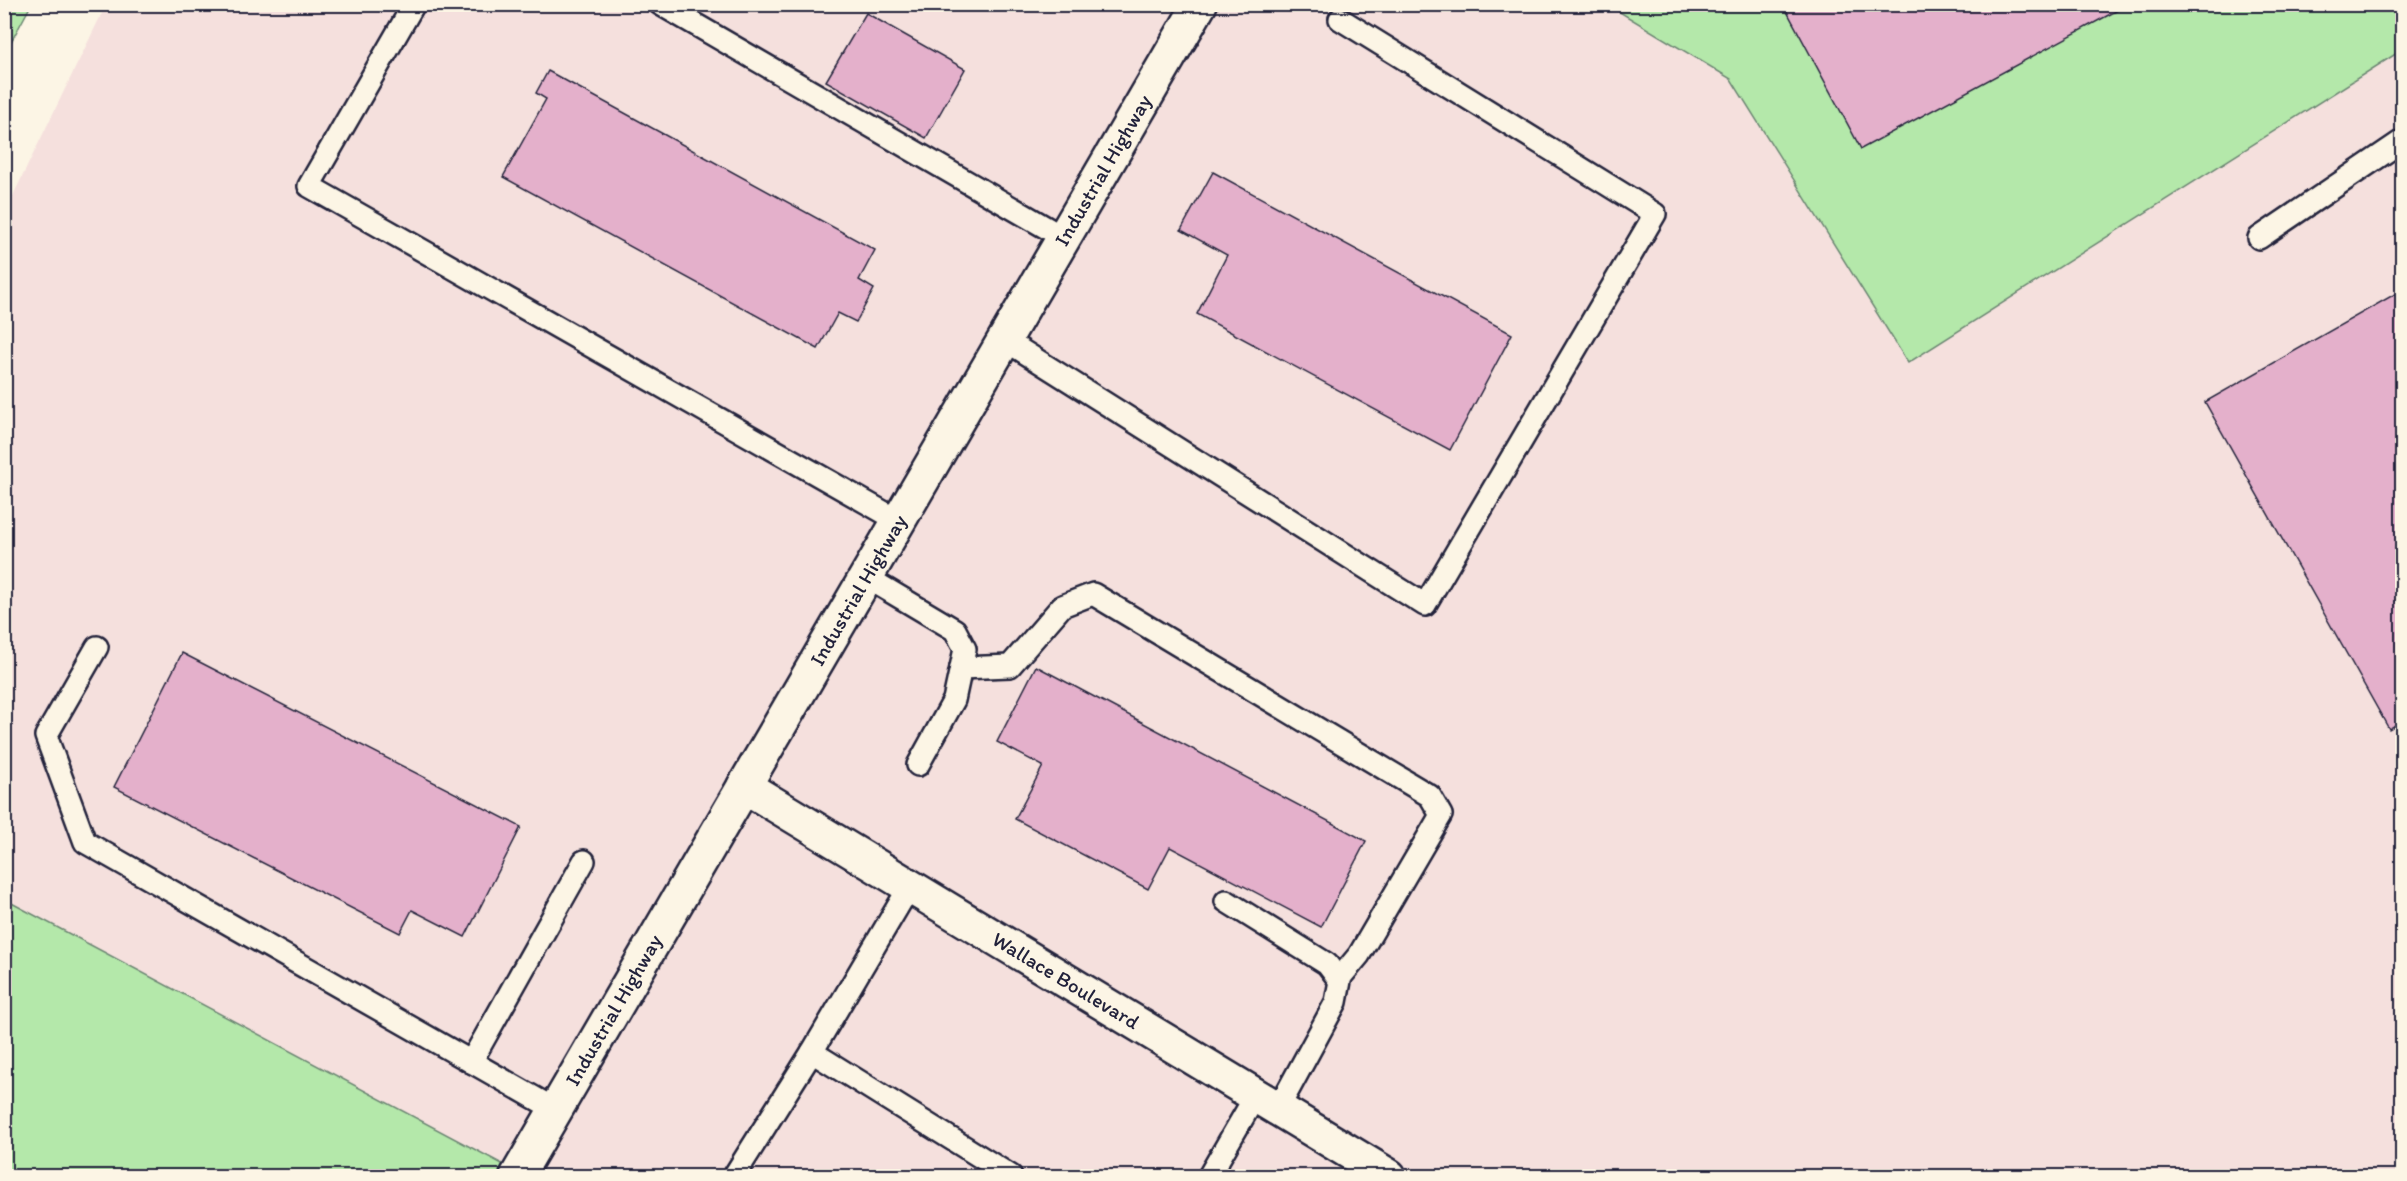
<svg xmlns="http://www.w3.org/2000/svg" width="2407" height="1181" viewBox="0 0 2407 1181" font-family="Itim,sans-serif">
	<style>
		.built { fill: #f5e0dd }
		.green { fill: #b4e8aa; stroke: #6b8572; stroke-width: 1.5 }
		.building { fill: #e4b0cb; stroke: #22223b; stroke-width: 1.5 }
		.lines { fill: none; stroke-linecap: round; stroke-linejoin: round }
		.service-casing { stroke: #22223b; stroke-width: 26 }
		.minor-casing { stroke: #22223b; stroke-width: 38 }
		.service { stroke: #fcf5e5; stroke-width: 21 }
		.minor { stroke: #fcf5e5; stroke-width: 33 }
		.labels { text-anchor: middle; stroke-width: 6; stroke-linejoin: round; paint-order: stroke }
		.street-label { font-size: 21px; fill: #22223b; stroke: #fcf5e5 }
	</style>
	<rect width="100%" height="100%" fill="#fcf5e5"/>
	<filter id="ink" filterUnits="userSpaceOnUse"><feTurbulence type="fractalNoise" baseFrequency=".0167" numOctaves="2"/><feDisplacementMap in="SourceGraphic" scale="12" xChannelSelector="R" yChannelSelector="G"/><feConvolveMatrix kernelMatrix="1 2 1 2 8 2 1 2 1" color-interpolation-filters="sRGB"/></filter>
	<g filter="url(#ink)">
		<!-- built -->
		<polygon class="built" points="106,5 2402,5 2402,1176 5,1176 4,214"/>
		<!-- green -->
		<g class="green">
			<polygon points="5,4 31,5 5,53 4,5"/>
			<polygon points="1608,5 2402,5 2402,50 1908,363 1731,79"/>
			<polygon points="4,899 508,1167 502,1176 5,1176"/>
		</g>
		<!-- building -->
		<g class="building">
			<polygon points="1783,4 2129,4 1861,149"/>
			<polygon points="866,13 965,69 926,138 826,81"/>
			<polygon points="548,71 875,250 859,280 874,289 856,322 838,313 818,349 503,177 546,99 536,93"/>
			<polygon points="1213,172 1512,334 1450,450 1197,314 1227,255 1181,230"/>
			<polygon points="2402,290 2402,721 2389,729 2205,402"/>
			<polygon points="182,653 521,827 465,937 412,910 400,933 114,787"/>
			<polygon points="1036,666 1366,841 1321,927 1170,847 1148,889 1015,819 1043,766 997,742"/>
		</g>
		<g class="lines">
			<!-- service casing -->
			<g class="service-casing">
				<g id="service">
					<polyline points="414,4 309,186 899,521"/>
					<polyline points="660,4 1064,238"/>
					<polyline points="2259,238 2402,141"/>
					<polyline points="1005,340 1425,605 1655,214 1340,19"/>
					<polyline points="866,577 955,630 965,649 954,700 918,765"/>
					<polyline points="97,647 46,736 85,842 556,1110"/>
					<polyline points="961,668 1010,666 1062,606 1093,594 1430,796 1441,815 1359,955 1339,979"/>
					<polyline points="1226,901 1327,964 1340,981 1336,1002 1278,1109"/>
					<polyline points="812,1052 1011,1176"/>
					<polyline points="471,1062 584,861"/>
					<polyline points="734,1176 812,1052 910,886"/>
					<polyline points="1209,1176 1256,1095"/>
				</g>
			</g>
			<!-- minor casing -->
			<g class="minor-casing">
				<g id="minor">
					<path id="s1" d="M744 786 1389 1176"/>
					<path id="s2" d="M517 1176 1200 4"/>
				</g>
			</g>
			<!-- service -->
			<use href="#service" class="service"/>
			<!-- minor -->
			<use href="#minor" class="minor"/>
		</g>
	</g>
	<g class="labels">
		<!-- street labels -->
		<g class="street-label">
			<text dy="7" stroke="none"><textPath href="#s2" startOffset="1164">Industrial Highway</textPath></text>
			<text dy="7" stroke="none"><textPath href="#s2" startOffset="678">Industrial Highway</textPath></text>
			<text dy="7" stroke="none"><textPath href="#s1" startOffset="376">Wallace Boulevard</textPath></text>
			<text dy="7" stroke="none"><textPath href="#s2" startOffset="192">Industrial Highway</textPath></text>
		</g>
	</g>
	<!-- margin -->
	<rect width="2407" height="1181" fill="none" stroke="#fcf5e5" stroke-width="24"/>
	<rect x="12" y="12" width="2383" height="1157" fill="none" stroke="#22223b" stroke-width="2" filter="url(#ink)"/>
</svg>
